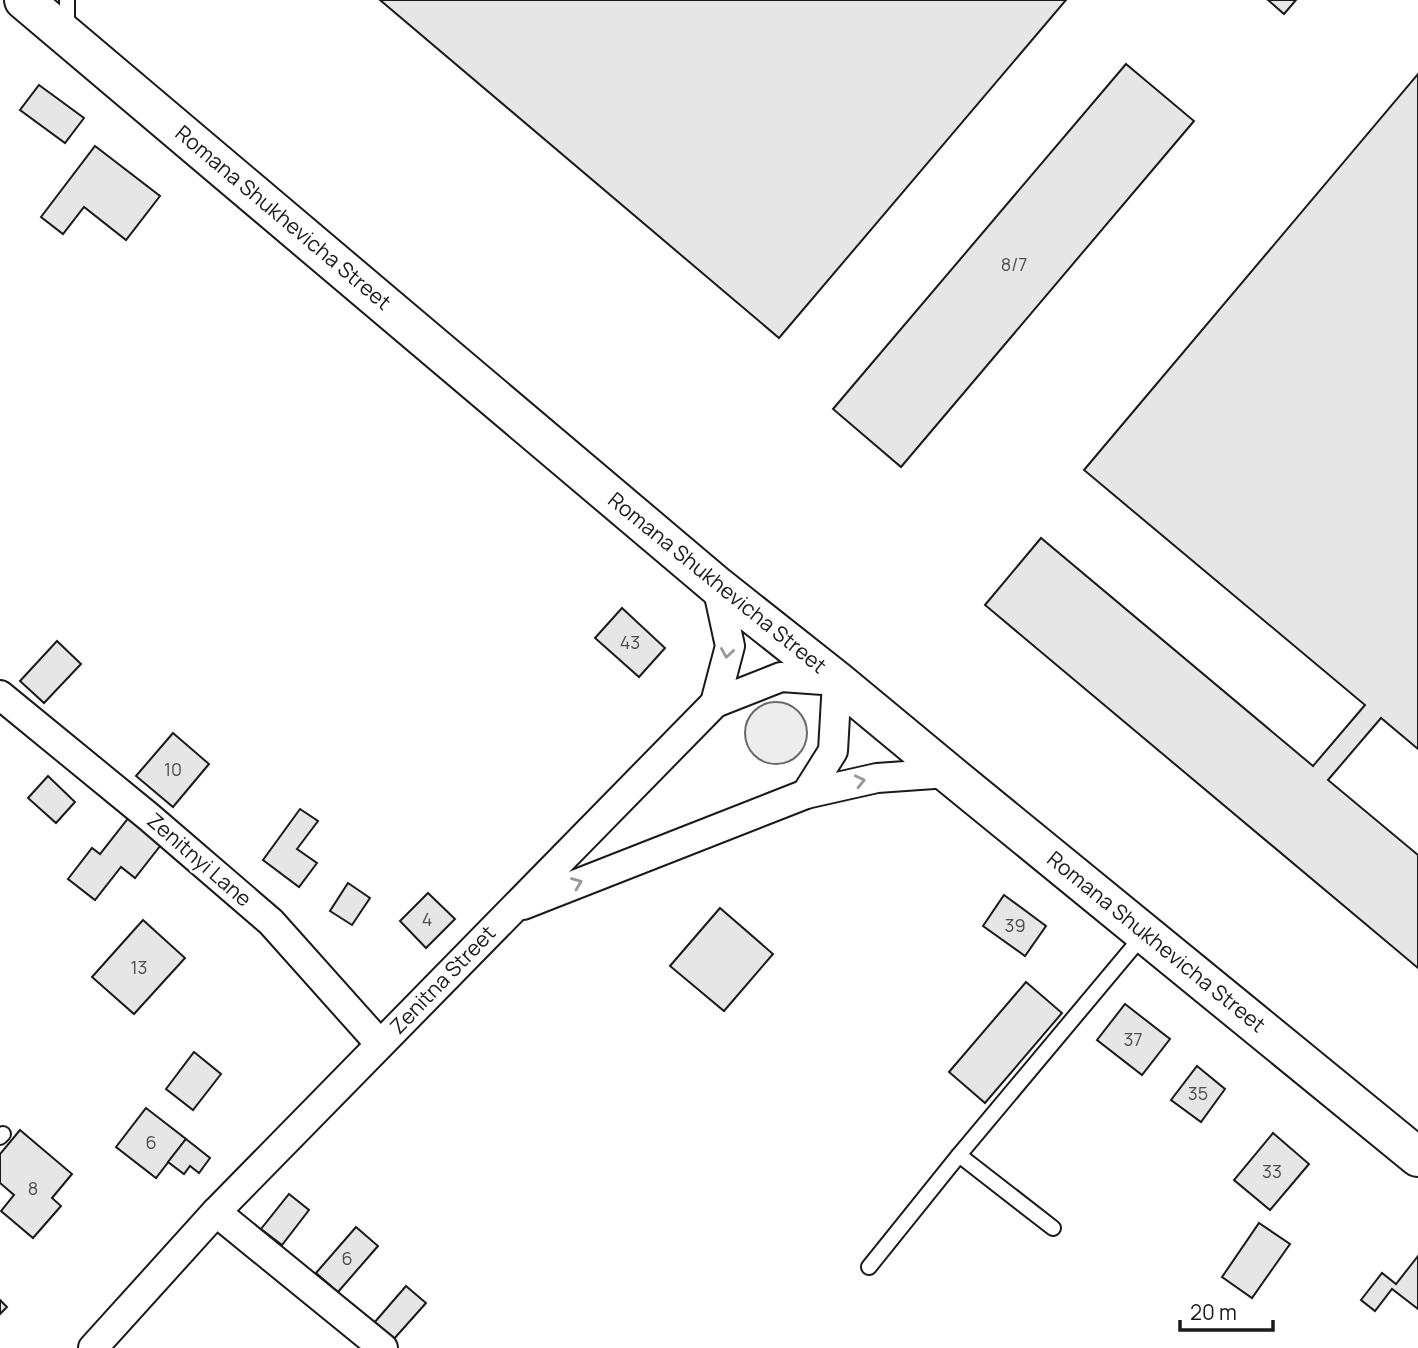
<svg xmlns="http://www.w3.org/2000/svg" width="1418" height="1348" viewBox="0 0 1418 1348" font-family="Manrope,sans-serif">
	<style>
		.built { fill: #ededed; stroke: #6a6a6a; stroke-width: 2 }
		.building { fill: #e6e6e6; stroke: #1a1a1a; stroke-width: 2 }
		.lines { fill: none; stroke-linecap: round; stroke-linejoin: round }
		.lane-casing { stroke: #1a1a1a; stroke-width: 18 }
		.street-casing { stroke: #1a1a1a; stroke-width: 32 }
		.secondary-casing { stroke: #1a1a1a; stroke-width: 42 }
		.lane { stroke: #fff; stroke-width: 14 }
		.street { stroke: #fff; stroke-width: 28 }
		.secondary { stroke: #fff; stroke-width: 38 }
		.oneway { stroke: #989898 }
		.labels { text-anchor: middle; stroke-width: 5; stroke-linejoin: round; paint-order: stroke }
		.number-label { font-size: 18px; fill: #4d4d4d }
		.street-label { font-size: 21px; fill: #1a1a1a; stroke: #fff }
	</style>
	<rect width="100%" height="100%" fill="#fff"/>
	<!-- built -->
	<circle class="built" cx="776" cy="733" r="31"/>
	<!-- building -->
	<g class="building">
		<polygon points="380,0 1066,0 779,338"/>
		<polygon points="1268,0 1296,0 1284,14"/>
		<polygon points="1126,64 1194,121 901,467 833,409"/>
		<polygon points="1418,74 1418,749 1381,718 1328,780 1418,855 1418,968 985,605 1041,538 1313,766 1365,705 1084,470"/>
		<polygon points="39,85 84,118 65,143 20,110"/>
		<polygon points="95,146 160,196 126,240 84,207 63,234 41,217"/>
		<polygon points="622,608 665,648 639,677 595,638"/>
		<polygon points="57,641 81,664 44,703 20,681"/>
		<polygon points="173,733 209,764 173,807 136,776"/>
		<polygon points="48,776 75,802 56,823 28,798"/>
		<polygon points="300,809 318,821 297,849 317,863 299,887 263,860"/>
		<polygon points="130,816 164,841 135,878 121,867 95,900 68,879 92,848 100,854"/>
		<polygon points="348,883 370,898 352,925 330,911"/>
		<polygon points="428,893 455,919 426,948 400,921"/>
		<polygon points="1004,895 1046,926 1025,956 983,926"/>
		<polygon points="720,908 773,954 724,1011 670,966"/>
		<polygon points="143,920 185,958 134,1014 92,977"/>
		<polygon points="1026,982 1062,1013 985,1103 949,1072"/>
		<polygon points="1125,1004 1170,1039 1142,1075 1097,1040"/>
		<polygon points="194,1052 221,1074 193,1110 166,1089"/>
		<polygon points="1197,1066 1225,1089 1201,1122 1171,1100"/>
		<polygon points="146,1108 186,1139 156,1178 116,1147"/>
		<polygon points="20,1130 72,1174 52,1198 61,1206 33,1238 1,1211 14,1195 0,1183 0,1154"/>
		<polygon points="1273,1133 1309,1164 1270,1210 1234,1180"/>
		<polygon points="186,1139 210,1158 199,1173 190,1166 184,1174 168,1162"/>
		<polygon points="289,1194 309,1210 282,1245 261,1229"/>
		<polygon points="1259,1223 1290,1244 1252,1298 1222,1277"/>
		<polygon points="356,1227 378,1246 338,1292 316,1273"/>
		<polygon points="1418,1256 1418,1309 1392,1289 1375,1311 1361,1300 1382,1273 1396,1284"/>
		<polygon points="406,1286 426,1303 393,1340 374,1323"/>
		<polygon points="0,1300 7,1307 0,1314"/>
	</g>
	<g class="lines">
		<!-- lane casing -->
		<g class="lane-casing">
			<g id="lane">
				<polyline points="67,0 67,28"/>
				<polyline points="0,1137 3,1134"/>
				<polyline points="1053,1228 959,1155 1144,934"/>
				<polyline points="869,1267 959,1155"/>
			</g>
		</g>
		<!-- street casing -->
		<g class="street-casing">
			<g id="street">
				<polyline points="0,695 149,817 271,922 380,1044"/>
				<polyline points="715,703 781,677 837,681 833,751 806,794"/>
				<polyline points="523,905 806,794 877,778 948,773"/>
				<polyline points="216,1212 383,1348"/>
				<polyline points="93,1348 216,1212 715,703 730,646 717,586"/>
			</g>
		</g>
		<!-- secondary casing -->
		<g class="secondary-casing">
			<polyline id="secondary" points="24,0 717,586 837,681 948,773 1418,1157"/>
		</g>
		<!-- lane -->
		<use href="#lane" class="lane"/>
		<!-- street -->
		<use href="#street" class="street"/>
		<!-- secondary -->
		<use href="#secondary" class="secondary"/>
	</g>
	<!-- one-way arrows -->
	<defs><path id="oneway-chevron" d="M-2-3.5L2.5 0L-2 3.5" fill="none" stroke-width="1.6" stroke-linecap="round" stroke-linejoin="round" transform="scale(1.75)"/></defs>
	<g class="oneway">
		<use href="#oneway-chevron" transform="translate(727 653) rotate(99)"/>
		<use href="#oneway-chevron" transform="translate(860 781) rotate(-13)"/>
		<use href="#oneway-chevron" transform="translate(577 883) rotate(-21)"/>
	</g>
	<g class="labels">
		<!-- number labels -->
		<g class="number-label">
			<text x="1014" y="271">8/7</text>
			<text x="630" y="649">43</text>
			<text x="173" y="776">10</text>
			<text x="427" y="926">4</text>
			<text x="1015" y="932">39</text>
			<text x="139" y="974">13</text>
			<text x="1133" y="1046">37</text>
			<text x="1198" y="1100">35</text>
			<text x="151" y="1149">6</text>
			<text x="1272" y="1178">33</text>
			<text x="33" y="1195">8</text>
			<text x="347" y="1265">6</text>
		</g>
		<!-- street labels -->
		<g class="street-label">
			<text transform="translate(283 218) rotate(40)" y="7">Romana Shukhevicha Street</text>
			<text transform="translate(717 583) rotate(39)" y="7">Romana Shukhevicha Street</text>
			<text transform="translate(199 860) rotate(41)" y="7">Zenitnyi Lane</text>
			<text transform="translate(1156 942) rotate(39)" y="7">Romana Shukhevicha Street</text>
			<text transform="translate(443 980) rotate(-46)" y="7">Zenitna Street</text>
		</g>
	</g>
	<!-- scale -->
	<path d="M1180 1320v10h93v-10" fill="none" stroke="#1a1a1a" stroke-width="3.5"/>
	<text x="1190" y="1320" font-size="21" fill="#1a1a1a" stroke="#ffffff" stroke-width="5" paint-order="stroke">20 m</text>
</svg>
